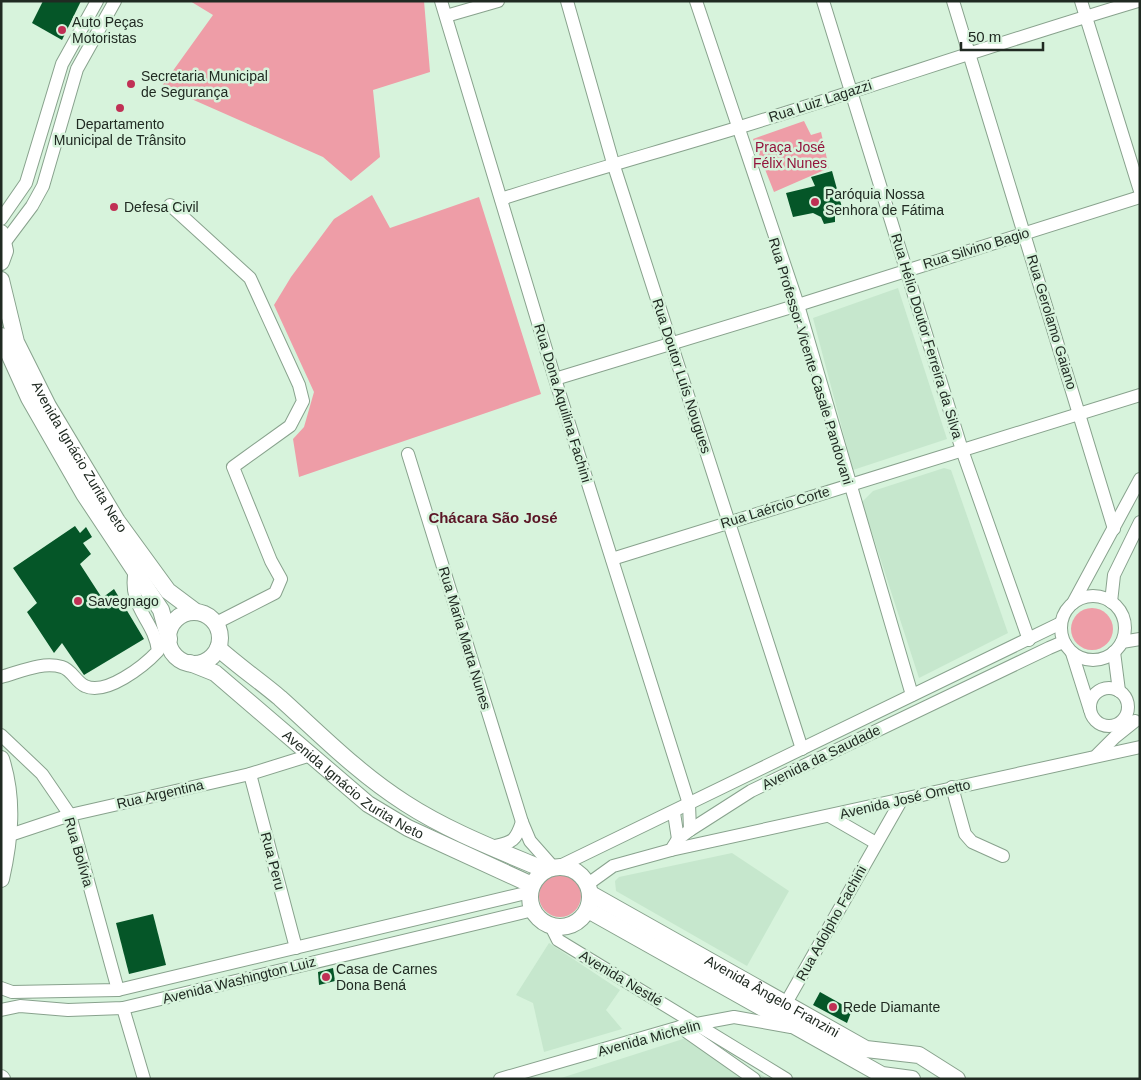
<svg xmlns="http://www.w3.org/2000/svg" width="1141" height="1080" viewBox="0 0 1141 1080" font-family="Arial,sans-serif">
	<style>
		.built { fill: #c6e7cd }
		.green { fill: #ee9da7 }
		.building { fill: #055628 }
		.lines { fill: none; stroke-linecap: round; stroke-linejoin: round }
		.minor-casing { stroke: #88a28d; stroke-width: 14 }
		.major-casing { stroke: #88a28d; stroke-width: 18 }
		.minor { stroke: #fff; stroke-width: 12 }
		.major { stroke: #fff; stroke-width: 16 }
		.poi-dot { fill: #c03055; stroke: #d7f3dc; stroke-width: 2 }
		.labels { text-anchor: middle; stroke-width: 5; stroke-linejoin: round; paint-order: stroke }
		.poi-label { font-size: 14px; fill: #202a22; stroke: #d7f3dc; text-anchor: start }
		.street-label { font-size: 14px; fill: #202a22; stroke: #d7f3dc }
		.park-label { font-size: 14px; fill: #93143b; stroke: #d7f3dc }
		.neighbourhood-label { font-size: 15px; font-weight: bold; fill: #5a1525; stroke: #d7f3dc }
	</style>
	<rect width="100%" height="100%" fill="#d7f3dc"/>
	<!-- built -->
	<g class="built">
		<polygon points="898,288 947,439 853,470 813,318"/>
		<polygon points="944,468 951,470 1008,633 919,678 862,502 873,491"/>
		<polygon points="732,853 789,891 747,966 616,891 615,881 619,877"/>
		<polygon points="549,943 620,990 606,1010 622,1029 544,1052 533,1003 516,995"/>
		<polygon points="686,1038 704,1038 768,1079 558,1079"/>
	</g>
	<!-- green -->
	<g class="green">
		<polygon points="190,1 424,1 430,72 373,90 380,157 351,181 323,157 162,86 213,15"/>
		<polygon points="804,121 811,135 821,132 829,168 774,192 753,139"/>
		<polygon points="372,195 390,228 479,197 541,394 299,477 293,439 304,427 314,392 274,305 291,277 334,219"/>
		<circle cx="1092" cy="629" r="21"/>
		<circle cx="560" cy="896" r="21"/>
	</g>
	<!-- building -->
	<g class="building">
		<polygon points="43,1 81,1 62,40 32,23"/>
		<polygon points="832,171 843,211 835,214 835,222 824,224 821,217 813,213 793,217 786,193 815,186 811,177"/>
		<polygon points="75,526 80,533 86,527 92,537 83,543 91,554 80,564 102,598 114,589 144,639 84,675 62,643 54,653 27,612 37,603 13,568"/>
		<polygon points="153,914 166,965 129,974 116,923"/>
		<polygon points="333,968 335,981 319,985 318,972"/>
		<polygon points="820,992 852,1010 847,1023 813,1005"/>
	</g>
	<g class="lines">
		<!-- minor casing -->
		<g class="minor-casing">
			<g id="minor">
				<polyline points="441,1 555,379 689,804 690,830"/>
				<polyline points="567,1 613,163 802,749"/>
				<polyline points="696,1 798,305 912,695"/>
				<polyline points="823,1 962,450 1029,640"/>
				<polyline points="953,1 1114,529"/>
				<polyline points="1081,1 1140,191"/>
				<polyline points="446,16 498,1"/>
				<path d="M501 199C579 174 658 152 737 128 871 87 1003 41 1138 1"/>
				<polyline points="170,205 250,278 299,385 303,401 290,426 233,467 271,561 281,579 275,593 216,623"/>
				<polyline points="1,219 26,183 62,64 97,1"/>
				<polyline points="5,242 32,206 43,186 77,69 115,1"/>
				<polyline points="555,379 798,305 1140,197"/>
				<polyline points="408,454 522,822 530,841 553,867"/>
				<polyline points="612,559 1140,395"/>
				<circle cx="1093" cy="628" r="32"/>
				<polyline points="1111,602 1114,575 1140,522"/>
				<polyline points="1073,603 1140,479"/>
				<polyline points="1122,642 1140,639"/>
				<polyline points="1114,652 1119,691"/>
				<polyline points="1072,653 1090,710"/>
				<path d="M1 677C20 672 42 661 62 667 72 670 76 682 85 686 106 696 144 666 158 651 154 618 127 609 135 569"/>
				<circle cx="1109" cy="707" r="19"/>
				<polyline points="1,735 42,774 70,815 118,990"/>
				<polyline points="1097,755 1115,737 1135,721"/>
				<polyline points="250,774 296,948"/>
				<polyline points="952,787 965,834 972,842 1003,856"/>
				<polyline points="674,813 678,839"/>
				<polyline points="831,817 876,843"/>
				<polyline points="10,835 70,815 250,774 311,755"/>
				<path d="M491 847C512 842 515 843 522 822"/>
				<polyline points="671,850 1140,747"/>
				<polyline points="560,866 1061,623"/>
				<polyline points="588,884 613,866 671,850 678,839 690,830 751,791 1049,648 1063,642 1065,644"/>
				<polyline points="551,926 558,940 786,1079"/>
				<polyline points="1,988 12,992 118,990 530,892"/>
				<polyline points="786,1003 902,799"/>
				<polyline points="123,1008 144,1079"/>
				<polyline points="1,1010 20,1006 68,1010 123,1008 533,910"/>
				<polyline points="680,1027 754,1079"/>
				<polyline points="500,1079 680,1027 734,1017 791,1027"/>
			</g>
		</g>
		<!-- major casing -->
		<g class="major-casing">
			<g id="major">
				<polyline points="1,233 5,251 1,262"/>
				<path id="s1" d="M1 280 16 342 48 406 117 521 168 591 196 612"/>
				<polyline points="1,336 29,398 84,494 161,610 169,639"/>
				<circle cx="194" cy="638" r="26"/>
				<path d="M218 648C238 666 260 681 280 698 321 735 358 773 405 803 448 831 498 850 545 870"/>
				<path id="s2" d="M190 663 215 673 368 804 408 828 532 885"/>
				<path d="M1 759C14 799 10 839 1 879"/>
				<circle cx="560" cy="897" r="30"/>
				<path id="s3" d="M591 894 866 1049 919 1055 957 1079"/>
				<polyline points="588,910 882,1075 912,1079"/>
				<polyline points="1,1078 2,1079"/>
			</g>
		</g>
		<!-- minor -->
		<use href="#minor" class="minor"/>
		<!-- major -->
		<use href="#major" class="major"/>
	</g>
	<!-- markers -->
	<g class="poi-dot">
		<circle cx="62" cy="30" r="5"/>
		<circle cx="131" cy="84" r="5"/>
		<circle cx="120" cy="108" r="5"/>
		<circle cx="815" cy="202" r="5"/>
		<circle cx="114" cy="207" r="5"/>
		<circle cx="78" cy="601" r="5"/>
		<circle cx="326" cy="977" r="5"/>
		<circle cx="833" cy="1007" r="5"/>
	</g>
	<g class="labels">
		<!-- poi labels -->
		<g class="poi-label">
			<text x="72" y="27">Auto Peças<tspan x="72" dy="16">Motoristas</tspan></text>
			<text x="141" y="81">Secretaria Municipal<tspan x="141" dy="16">de Segurança</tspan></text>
			<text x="120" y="129" text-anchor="middle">Departamento<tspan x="120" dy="16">Municipal de Trânsito</tspan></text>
			<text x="825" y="199">Paróquia Nossa<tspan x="825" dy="16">Senhora de Fátima</tspan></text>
			<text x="124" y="212">Defesa Civil</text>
			<text x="88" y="606">Savegnago</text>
			<text x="336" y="974">Casa de Carnes<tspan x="336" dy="16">Dona Bená</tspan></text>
			<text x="843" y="1012">Rede Diamante</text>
		</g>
		<!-- street labels -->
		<g class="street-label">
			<text transform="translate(820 101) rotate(-18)" y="5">Rua Luiz Lagazzi</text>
			<text transform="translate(976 248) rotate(-17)" y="5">Rua Silvino Bagio</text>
			<text transform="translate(1052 322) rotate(73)" y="5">Rua Gerolamo Gaiano</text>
			<text transform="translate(927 336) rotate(73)" y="5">Rua Hélio Doutor Ferreira da Silva</text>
			<text transform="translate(811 361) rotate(73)" y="5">Rua Professor Vicente Casale Pandovani</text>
			<text transform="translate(682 376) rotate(72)" y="5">Rua Doutor Luís Nougues</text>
			<text transform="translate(563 403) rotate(73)" y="5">Rua Dona Aquilina Fachini</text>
			<text dy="5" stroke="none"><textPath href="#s1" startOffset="195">Avenida Ignácio Zurita Neto</textPath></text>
			<text transform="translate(775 507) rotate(-17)" y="5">Rua Laércio Corte</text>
			<text transform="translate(465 638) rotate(73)" y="5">Rua Maria Marta Nunes</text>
			<text transform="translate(821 757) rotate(-26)" y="5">Avenida da Saudade</text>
			<text dy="5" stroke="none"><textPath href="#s2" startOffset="205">Avenida Ignácio Zurita Neto</textPath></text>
			<text transform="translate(160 794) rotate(-13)" y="5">Rua Argentina</text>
			<text transform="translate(905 799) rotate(-13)" y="5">Avenida José Ometto</text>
			<text transform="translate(79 852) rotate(74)" y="5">Rua Bolívia</text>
			<text transform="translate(273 861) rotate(75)" y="5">Rua Peru</text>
			<text transform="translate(831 923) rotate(-61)" y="5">Rua Adolpho Fachini</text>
			<text transform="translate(621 978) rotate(31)" y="5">Avenida Nestlé</text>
			<text transform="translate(239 980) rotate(-14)" y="5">Avenida Washington Luiz</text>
			<text dy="5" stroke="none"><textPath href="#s3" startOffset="208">Avenida Ângelo Franzini</textPath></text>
			<text transform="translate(649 1038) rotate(-15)" y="5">Avenida Michelin</text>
		</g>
		<!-- park labels -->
		<g class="park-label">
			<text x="790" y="152">Praça José<tspan x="790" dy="16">Félix Nunes</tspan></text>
		</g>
		<!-- neighbourhood labels -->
		<g class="neighbourhood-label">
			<text x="493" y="523">Chácara São José</text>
		</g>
	</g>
	<!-- border -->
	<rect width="1141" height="1080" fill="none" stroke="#202a22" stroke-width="5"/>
	<!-- scale -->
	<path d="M961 42v8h82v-8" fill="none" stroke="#202a22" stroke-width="2.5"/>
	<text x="968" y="42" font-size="15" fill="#202a22" stroke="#d7f3dc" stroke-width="4" paint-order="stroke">50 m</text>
</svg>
